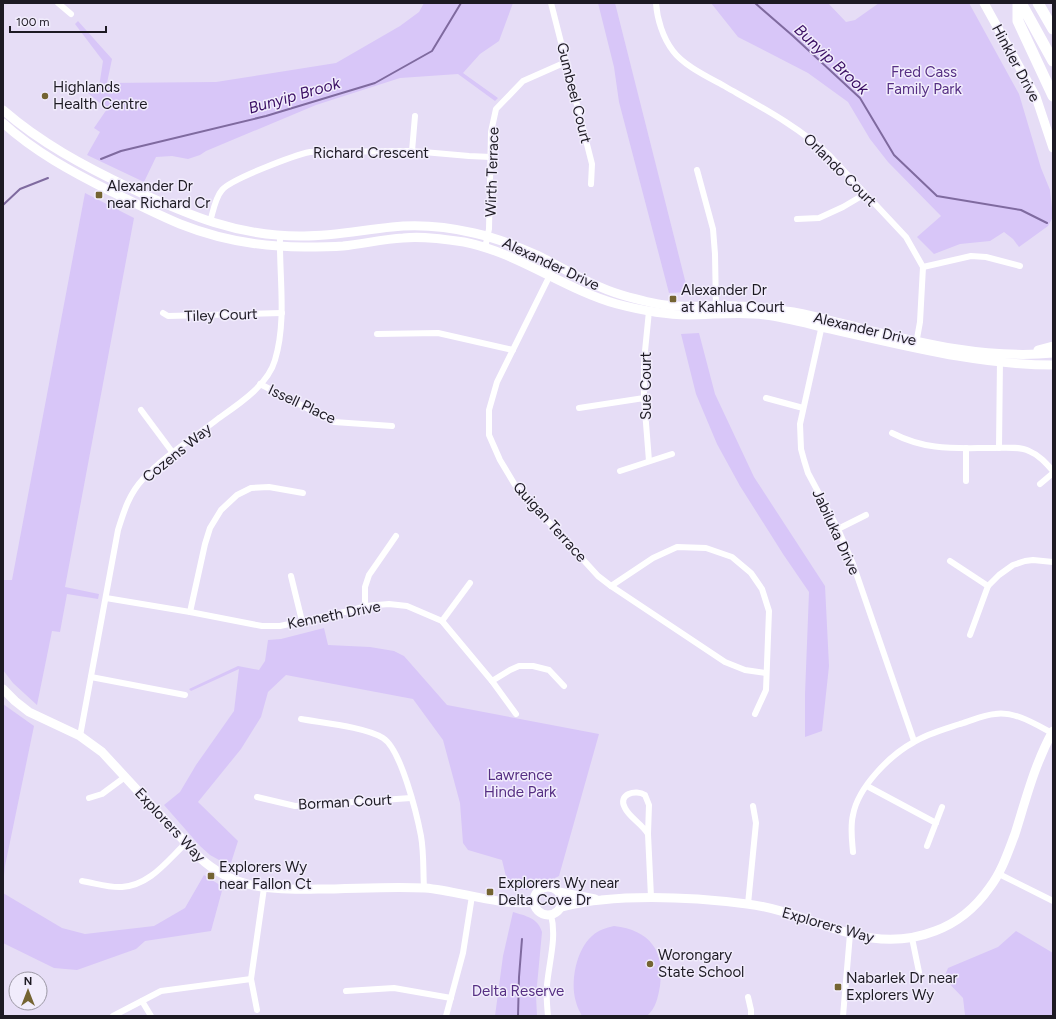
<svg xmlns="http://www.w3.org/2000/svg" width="1056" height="1019" viewBox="0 0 1056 1019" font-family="Figtree,sans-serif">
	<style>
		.green { fill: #d8c6f8 }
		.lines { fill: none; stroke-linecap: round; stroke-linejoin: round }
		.stream { stroke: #7f6a9f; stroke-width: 2 }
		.street { stroke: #fff; stroke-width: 6 }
		.secondary { stroke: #fff; stroke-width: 9 }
		.highway { stroke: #fff; stroke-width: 11 }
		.poi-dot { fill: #746432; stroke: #f1ecfc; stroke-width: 1.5 }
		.labels { text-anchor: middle; stroke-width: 3; stroke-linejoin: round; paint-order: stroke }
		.street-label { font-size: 15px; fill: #1d1a23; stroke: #f1ecfc }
		.park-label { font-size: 15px; fill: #562f83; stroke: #f1ecfc }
		.poi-label { font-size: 15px; fill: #1d1a23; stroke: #f1ecfc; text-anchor: start }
		.water-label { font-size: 16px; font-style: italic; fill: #3b0f64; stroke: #f1ecfc }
	</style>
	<rect width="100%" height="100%" fill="#e6ddf6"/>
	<!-- green -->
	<g class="green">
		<polygon points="424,3 513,3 499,41 480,54 463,73 498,98 495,101 458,74 400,78 316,105 206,151 200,155 188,159 172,156 156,157 144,182 87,155 100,132 94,128 107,109 82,88 82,85 99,87 103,61 75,24 78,21 112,59 107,83 216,82 336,63 400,26 419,12"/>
		<polygon points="598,3 615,3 688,292 669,293 619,102 614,67"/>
		<polygon points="711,3 828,3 846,22 855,20 879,3 969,3 1019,94 1041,168 1050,190 1053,217 1048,226 1019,247 1013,239 1004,232 990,241 960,244 934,254 917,237 941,216 888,162 870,139 848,102 808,73 738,37"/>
		<polygon points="85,193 134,218 65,587 99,594 98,599 67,594 60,632 52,631 37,705 13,683 3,670 3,580 12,580"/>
		<polygon points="699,333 715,394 754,477 825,586 829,666 822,731 805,737 805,694 809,592 783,554 740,486 717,444 696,394 681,334"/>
		<polygon points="324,628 328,645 370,647 394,651 404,656 447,705 599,734 559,876 553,879 538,880 527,890 509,889 502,860 468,850 463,843 460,803 443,740 413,699 286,675 268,692 261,717 241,749 198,802 238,841 230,866 210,855 200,846 164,805 180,792 196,765 234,711 239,669 191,691 189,689 238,666 259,670 265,661 268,640 281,639"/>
		<polygon points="3,704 34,726 5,866 3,885"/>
		<polygon points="204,875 223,887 211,931 145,941 136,949 77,970 54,968 3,943 3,893 62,928 85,934 154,926 185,908"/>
		<path d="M513 912C526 916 538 918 542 932L536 996 537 1016H495L503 956Z"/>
		<path d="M614 926C650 930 665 951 660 986 658 997 656 1008 647 1016H582C580 1012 577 1007 576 1002 570 982 576 950 592 936 598 930 606 928 614 926Z"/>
		<polygon points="1016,931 1053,953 1053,1016 965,1015 963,998 944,978 948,968 998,947"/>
	</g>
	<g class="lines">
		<!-- stream -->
		<g class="stream">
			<polyline points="755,3 793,36 860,98 894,155 937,196 1021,210 1047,223"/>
			<polyline points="101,159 121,151 266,116 375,83 432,51 461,3"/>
			<polyline points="3,205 20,189 48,178"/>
			<polyline points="518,1016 519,977 522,939"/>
		</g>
		<!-- street -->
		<g class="street">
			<polyline points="58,3 71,14"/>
			<polyline points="551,3 592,164 591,184"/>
			<path d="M656 3C657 19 663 38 673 51 684 66 710 78 726 87 763 108 799 127 830 156L906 237 923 267 920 322 916 344"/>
			<polyline points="412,151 415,116"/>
			<polyline points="697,170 713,229 715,254 716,309"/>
			<polyline points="797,219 819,218 843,207 865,194"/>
			<path d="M210 222C213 212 215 198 222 190 231 179 295 155 310 152L412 151 469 156 491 157"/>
			<polyline points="485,248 489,229 491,132 496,109 523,81 566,62"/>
			<polyline points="555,265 497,382 489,410 489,435 500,460 515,485 598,576 611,586 725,662 745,670 766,673"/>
			<polyline points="923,267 971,256 986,257 1020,266"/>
			<polyline points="649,311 644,361 644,398 649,461"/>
			<polyline points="163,313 168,316 282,313"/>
			<polyline points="822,325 800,424 801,449 804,460 808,473 838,529 853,564 914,741"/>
			<polyline points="377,334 438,333 513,350"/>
			<polyline points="260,384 334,422 392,426"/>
			<polyline points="766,398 803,408"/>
			<polyline points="579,408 644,398"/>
			<polyline points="141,410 173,453"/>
			<path d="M892 433C927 451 955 448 992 448 1003 448 1019 446 1029 451 1039 455 1046 463 1053 471"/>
			<polyline points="999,448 1000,359"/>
			<polyline points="620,471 672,454"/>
			<polyline points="966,481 966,448"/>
			<polyline points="1040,484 1053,473"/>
			<polyline points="838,529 866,515"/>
			<polyline points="950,561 988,586"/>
			<polyline points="291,576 302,621"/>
			<polyline points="611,586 653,558 677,547 706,548 732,557 751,573 762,589 769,611 766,690 755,714"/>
			<polyline points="106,598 190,612 262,626 280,626 349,611 365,606 389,604 407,606 442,621 492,681 516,714"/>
			<polyline points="365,606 365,587 369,575 396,536"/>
			<polyline points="190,612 205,544 210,528 221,510 237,495 251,488 269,487 303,493"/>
			<polyline points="442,621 470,583"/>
			<polyline points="970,635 988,586 999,575 1013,565 1025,561 1033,560 1053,562"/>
			<polyline points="91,677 185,695"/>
			<polyline points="492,681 510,670 519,666 533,666 549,670 564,686"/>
			<path d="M301 719C323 723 365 727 383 738 401 749 417 815 421 836 424 853 423 871 424 888"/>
			<path d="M80 736 118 530C124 511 129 494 143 479 165 455 194 438 219 418 239 404 268 385 275 360 287 320 279 276 280 235"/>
			<polyline points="867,786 936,823"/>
			<polyline points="257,797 295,806 411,798"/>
			<polyline points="89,798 102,794 125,777"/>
			<path d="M648 834C642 824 629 817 625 808 617 794 636 789 645 795L649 805 648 834 651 897"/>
			<polyline points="927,846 942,807"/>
			<path d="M853 852C852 840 850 827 853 815 858 787 890 755 914 742 927 734 945 729 960 724 971 721 983 715 995 714 1015 711 1035 724 1052 733"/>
			<polyline points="999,874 1053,901"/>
			<path d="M82 881C95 883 109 888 122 887 150 885 167 861 185 844"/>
			<polyline points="748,904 756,823 753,806"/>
			<polyline points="912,938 919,972"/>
			<polyline points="346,991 394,988 451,998"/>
			<polyline points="748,997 751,1010 751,1016"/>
			<polyline points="142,1001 151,1016"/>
			<polyline points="257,1010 251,979 264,888"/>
			<polyline points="113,1016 161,991 251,979"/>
			<polyline points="446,1016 463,953 472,896"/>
			<path d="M548 1016C547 1006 546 996 547 985 549 962 557 937 551 915"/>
			<polyline points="843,1016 850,934"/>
		</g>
		<!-- secondary -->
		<g class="secondary">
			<polyline points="984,3 1036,97 1053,148"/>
			<path d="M3 110C41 143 84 166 130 188 188 215 238 237 304 236 334 236 362 230 392 227 419 224 448 227 474 233 496 238 517 246 537 255 565 269 592 286 622 295 636 299 650 303 665 305 689 308 713 305 737 306 754 306 770 308 786 311 805 313 823 319 840 323 910 340 980 360 1053 353"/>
			<path d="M3 123C35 152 72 172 110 191 133 202 156 214 180 224 220 240 262 247 304 247 317 247 330 247 343 246 363 244 383 239 403 238 423 236 444 239 464 242 519 253 564 289 617 304 640 310 664 315 688 315 713 315 740 311 765 315 789 318 812 325 835 330 907 346 979 365 1053 365"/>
			<polyline points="1038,350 1053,346"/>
			<path d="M3 689 15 701 29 712 80 736 102 752 199 857C234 890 273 890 318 889 353 889 390 886 425 888 460 891 498 906 533 902"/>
			<circle cx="548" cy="901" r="14"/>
			<polyline points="559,892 595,899"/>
			<path d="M561 907C574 904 588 901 601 900 650 895 699 898 747 904 814 912 865 958 935 931 957 923 976 907 990 887 1002 871 1008 852 1015 834 1026 799 1035 763 1053 731"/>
		</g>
		<!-- highway -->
		<g class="highway">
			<polyline points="1018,3 1018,21 1053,96"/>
			<polyline points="1021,3 1053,61"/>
			<polyline points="1038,3 1053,29"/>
		</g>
	</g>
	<!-- markers -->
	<g class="poi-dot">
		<circle cx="45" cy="96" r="4"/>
		<rect x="95" y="191" width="8" height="8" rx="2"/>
		<rect x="669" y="295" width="8" height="8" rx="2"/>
		<rect x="207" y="872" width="8" height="8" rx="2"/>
		<rect x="486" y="888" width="8" height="8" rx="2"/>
		<circle cx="650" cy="964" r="4"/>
		<rect x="834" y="983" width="8" height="8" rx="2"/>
	</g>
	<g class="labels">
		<!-- street labels -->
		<g class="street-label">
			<text transform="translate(1016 63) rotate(62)" y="5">Hinkler Drive</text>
			<text transform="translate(574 93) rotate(76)" y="5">Gumbeel Court</text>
			<text x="371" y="158">Richard Crescent</text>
			<text transform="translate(840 170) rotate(45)" y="5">Orlando Court</text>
			<text transform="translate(492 172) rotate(-88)" y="5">Wirth Terrace</text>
			<text transform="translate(551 264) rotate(25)" y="5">Alexander Drive</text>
			<text transform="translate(221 315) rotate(-2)" y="5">Tiley Court</text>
			<text transform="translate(865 329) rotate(13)" y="5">Alexander Drive</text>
			<text transform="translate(646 386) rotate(-90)" y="5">Sue Court</text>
			<text transform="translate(302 404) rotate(25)" y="5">Issell Place</text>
			<text transform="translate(177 453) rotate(-39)" y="5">Cozens Way</text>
			<text transform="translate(550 522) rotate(48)" y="5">Quigan Terrace</text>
			<text transform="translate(836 532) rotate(65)" y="5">Jabiluka Drive</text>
			<text transform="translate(334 615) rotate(-11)" y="5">Kenneth Drive</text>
			<text transform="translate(345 802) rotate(-3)" y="5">Borman Court</text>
			<text transform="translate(170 825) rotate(47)" y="5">Explorers Way</text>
			<text transform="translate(828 925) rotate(16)" y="5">Explorers Way</text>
		</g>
		<!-- park labels -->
		<g class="park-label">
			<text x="924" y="77">Fred Cass<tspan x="924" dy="17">Family Park</tspan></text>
			<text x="520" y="780">Lawrence<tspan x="520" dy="17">Hinde Park</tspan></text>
			<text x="518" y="996">Delta Reserve</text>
		</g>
		<!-- poi labels -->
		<g class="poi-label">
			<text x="53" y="92">Highlands<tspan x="53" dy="17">Health Centre</tspan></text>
			<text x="107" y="191">Alexander Dr<tspan x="107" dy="17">near Richard Cr</tspan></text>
			<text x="681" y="295">Alexander Dr<tspan x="681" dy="17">at Kahlua Court</tspan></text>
			<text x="219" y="872">Explorers Wy<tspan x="219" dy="17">near Fallon Ct</tspan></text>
			<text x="498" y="888">Explorers Wy near<tspan x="498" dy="17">Delta Cove Dr</tspan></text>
			<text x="658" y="960">Worongary<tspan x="658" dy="17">State School</tspan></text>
			<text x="846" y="983">Nabarlek Dr near<tspan x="846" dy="17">Explorers Wy</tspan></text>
		</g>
		<!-- water labels -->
		<g class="water-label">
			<text transform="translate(832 59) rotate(43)" y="6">Bunyip Brook</text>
			<text transform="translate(294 95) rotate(-16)" y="6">Bunyip Brook</text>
		</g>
	</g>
	<!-- border -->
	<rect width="1056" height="1019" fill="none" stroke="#1d1a23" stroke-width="8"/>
	<!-- north arrow -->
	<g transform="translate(28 991)"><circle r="19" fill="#f1ecfc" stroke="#9c98a5"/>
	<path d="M0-3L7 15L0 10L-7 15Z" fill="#746432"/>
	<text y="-6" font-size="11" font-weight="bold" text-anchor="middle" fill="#1d1a23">N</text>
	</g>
	<!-- scale -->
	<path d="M10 26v6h96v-6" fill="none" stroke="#1d1a23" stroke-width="2"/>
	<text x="16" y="26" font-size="12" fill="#1d1a23" stroke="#f1ecfc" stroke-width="3" paint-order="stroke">100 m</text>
</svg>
